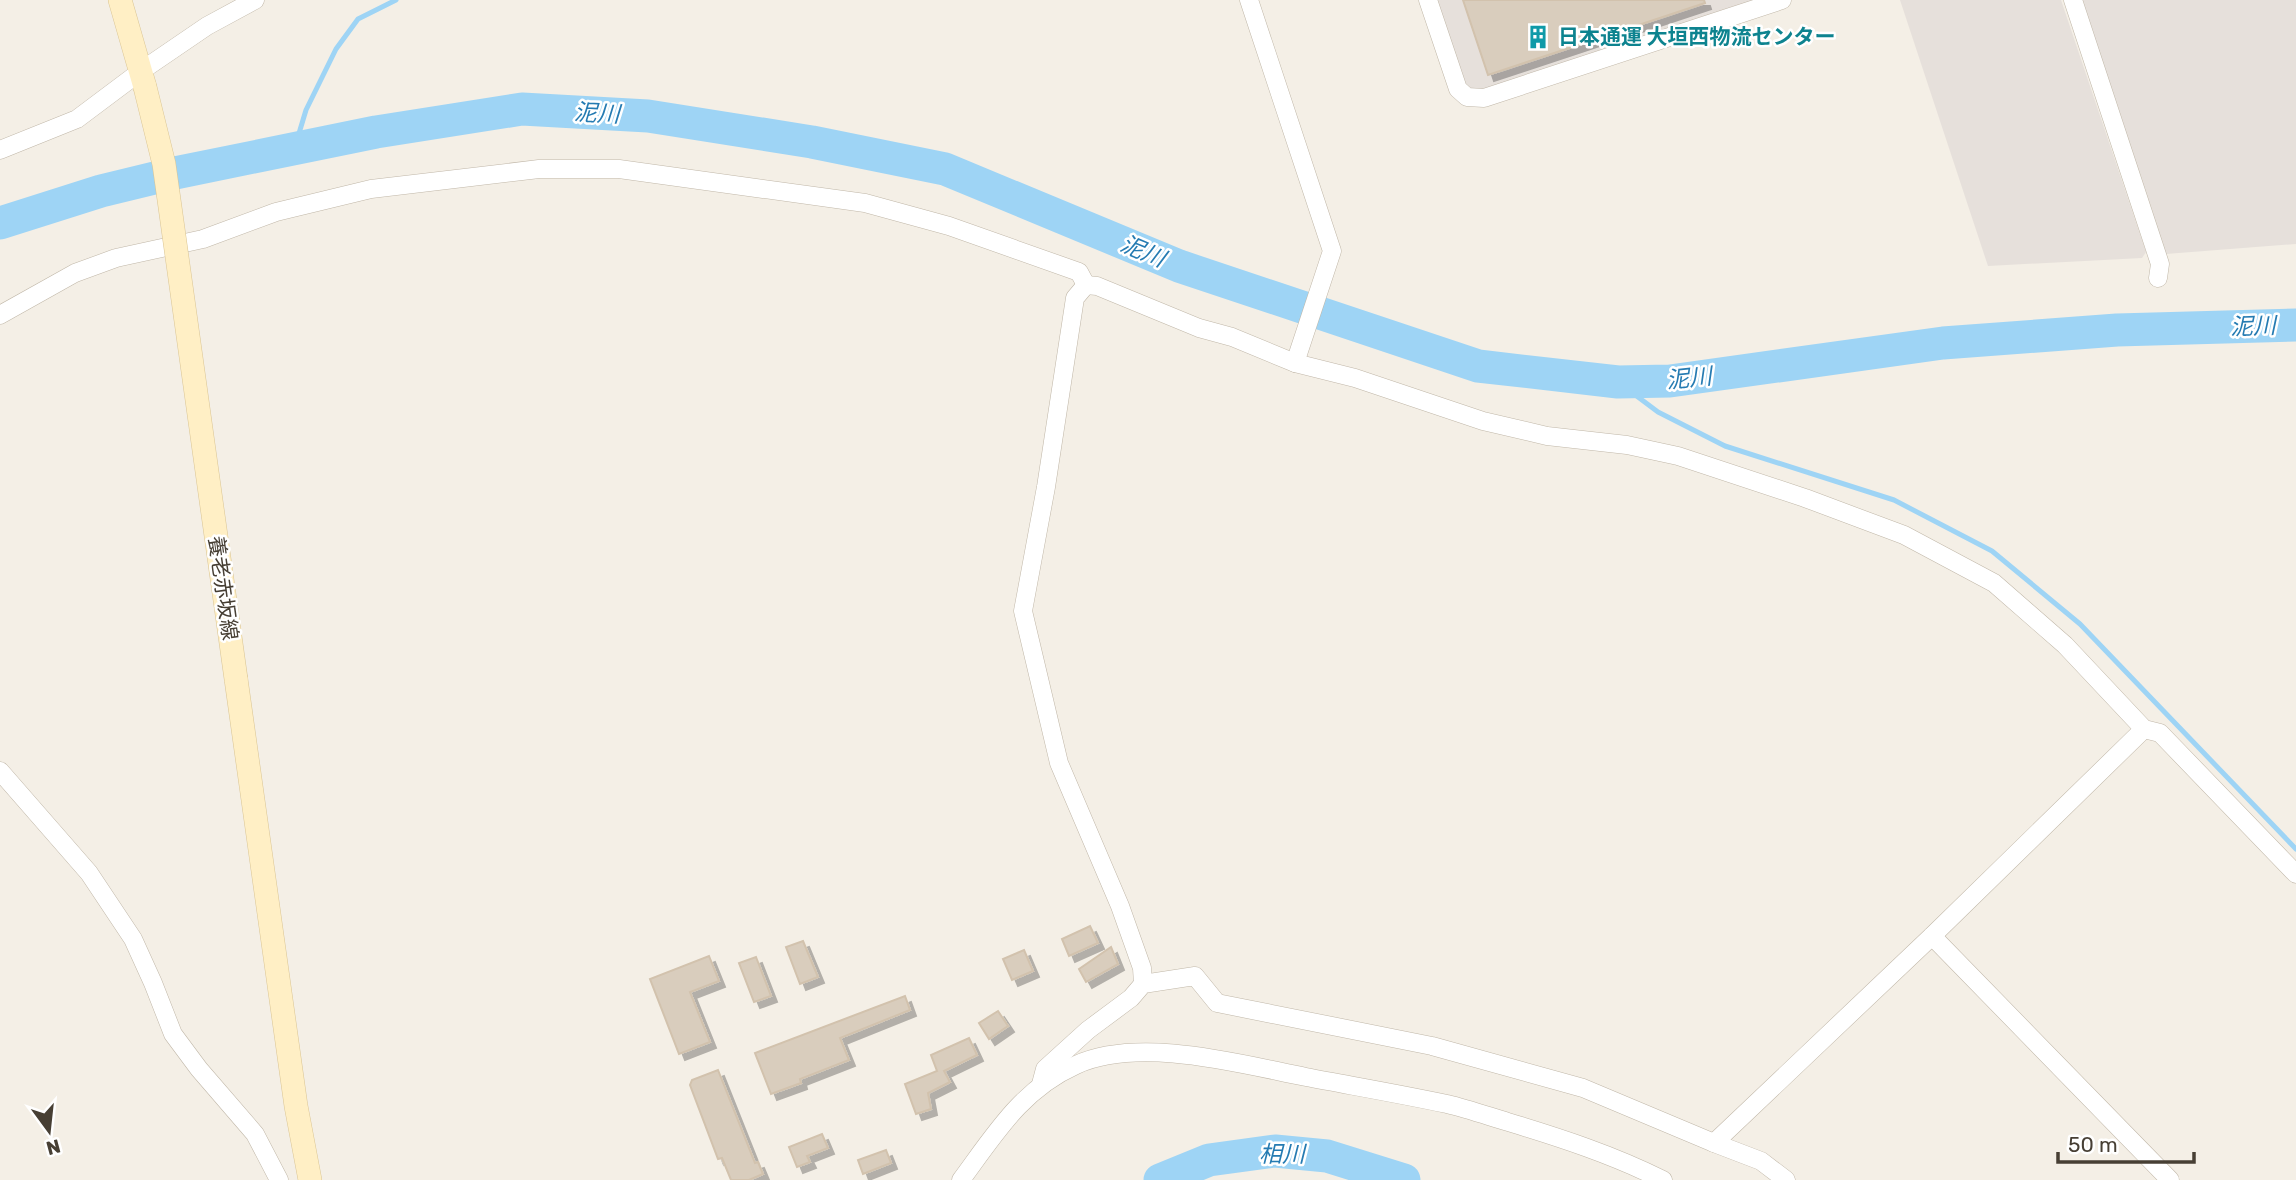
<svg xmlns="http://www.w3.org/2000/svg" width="2296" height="1180" viewBox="0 0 2296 1180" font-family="Rubik,'Noto Sans JP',sans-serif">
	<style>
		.industrial { fill: #e6e0db }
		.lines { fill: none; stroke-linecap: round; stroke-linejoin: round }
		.stream { stroke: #9ed4f5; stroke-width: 5 }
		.river { stroke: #9ed4f5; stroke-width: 33 }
		.building { fill: #d9cdbd; stroke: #d2c2ad; stroke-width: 2; filter: url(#shadow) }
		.minor-casing { stroke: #c0b7a8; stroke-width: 19 }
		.secondary-casing { stroke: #dac594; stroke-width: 24 }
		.minor { stroke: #fff; stroke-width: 18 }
		.secondary { stroke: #ffefc5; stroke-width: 23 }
		.secondary-bridge-casing { stroke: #dac594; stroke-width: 24; stroke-linecap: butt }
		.secondary-bridge { stroke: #ffefc5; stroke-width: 23 }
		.labels { text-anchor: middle; stroke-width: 5; stroke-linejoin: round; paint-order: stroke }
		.culture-label { font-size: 21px; font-weight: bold; fill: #0d838f; stroke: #fff; text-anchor: start }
		.street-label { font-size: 21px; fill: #473f34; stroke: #fff }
		.water-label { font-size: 23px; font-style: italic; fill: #257bb2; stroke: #fff }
	</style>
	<defs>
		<filter id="shadow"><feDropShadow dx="6" dy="6" stdDeviation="0" flood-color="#0004"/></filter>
	</defs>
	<rect width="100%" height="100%" fill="#f4efe6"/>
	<!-- industrial -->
	<g class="industrial">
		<polygon points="1435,0 1755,0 1475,93 1464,88"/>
		<polygon points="1900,0 2061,0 2146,252 2142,258 1988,266"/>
		<polygon points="2081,0 2296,0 2296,244 2166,254"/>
	</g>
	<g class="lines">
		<!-- stream -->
		<g class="stream">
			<polyline points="294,150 306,110 336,49 358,19 396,0"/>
			<polyline points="1618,382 1658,412 1725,446 1894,500 1992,551 2080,624 2296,849"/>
		</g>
		<!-- river -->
		<g class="river">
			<polyline points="0,223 101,191 175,173 376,132 522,109 648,116 812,142 945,169 1179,266 1478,366 1618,382 1670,381 1943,343 2117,330 2296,325"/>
			<polyline points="1160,1180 1209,1160 1275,1151 1327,1156 1404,1180"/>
		</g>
	</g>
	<!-- building -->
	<g class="building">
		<polygon points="1463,0 1704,0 1705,3 1488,75"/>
		<polygon points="1090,926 1098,943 1069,956 1062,939"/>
		<polygon points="803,941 818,977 800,984 786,947"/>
		<polygon points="1111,947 1118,964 1086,982 1079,969"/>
		<polygon points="1024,950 1033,971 1012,980 1003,959"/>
		<polygon points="709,956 719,981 690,992 710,1042 679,1054 650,979"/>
		<polygon points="756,957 771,996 754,1002 739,963"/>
		<polygon points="905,996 910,1010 840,1038 849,1060 800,1079 801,1083 771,1094 755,1053"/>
		<polygon points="998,1011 1008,1026 989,1039 979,1023"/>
		<polygon points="969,1038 977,1055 944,1071 950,1082 928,1093 931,1109 916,1114 905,1084 937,1071 931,1055"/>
		<polygon points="718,1070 755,1163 758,1162 763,1174 749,1180 731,1180 722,1158 718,1159 690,1085 692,1080"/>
		<polygon points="822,1134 828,1148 807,1156 810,1162 797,1167 789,1147"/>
		<polygon points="886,1150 891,1163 863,1174 858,1160"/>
	</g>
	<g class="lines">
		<!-- minor casing -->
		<g class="minor-casing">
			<g id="minor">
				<polyline points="1249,0 1332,251 1295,363"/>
				<polyline points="1428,0 1458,89 1467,97 1484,98 1782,0"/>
				<polyline points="2073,0 2160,264 2158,278"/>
				<polyline points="0,150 77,119 141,71 207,26 255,0"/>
				<polyline points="1086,285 1097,286 1199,328 1232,337 1295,363 1355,378 1483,421 1547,436 1627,445 1678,456 1805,498 1904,535 1994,583 2065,645 2144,729 2160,733 2296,874"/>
				<polyline points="1086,285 1075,298 1046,487 1023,611 1059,763 1120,906 1142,968 1143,984"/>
				<polyline points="0,315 75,273 116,258 203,239 276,212 371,189 539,169 619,169 865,203 949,226 1079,272 1086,285"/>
				<polyline points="0,771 89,873 133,939 153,983 173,1034 199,1069 255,1134 279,1180"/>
				<polyline points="1932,936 2170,1180"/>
				<polyline points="1041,1084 1045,1069 1088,1030 1131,998 1143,984 1195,976 1217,1003 1432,1046 1583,1088 1714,1143"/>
				<path d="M961 1180C995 1134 1022 1089 1076 1065 1139 1036 1240 1064 1306 1077 1353 1086 1400 1094 1447 1104 1468 1109 1488 1116 1508 1122 1561 1138 1613 1155 1663 1180"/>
				<polyline points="1786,1180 1761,1161 1714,1143 1932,936 2144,729"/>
			</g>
		</g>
		<!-- secondary casing -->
		<g class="secondary-casing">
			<g id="secondary">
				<polyline points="120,0 145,87"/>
				<polyline points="236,679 296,1106 310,1180"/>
			</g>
		</g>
		<!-- minor -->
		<use href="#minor" class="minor"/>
		<!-- secondary -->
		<use href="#secondary" class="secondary"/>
		<!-- secondary-bridge casing -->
		<g class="secondary-bridge-casing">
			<polyline id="secondary-bridge" points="145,87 164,164 236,679"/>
		</g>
		<!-- secondary-bridge -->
		<use href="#secondary-bridge" class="secondary-bridge"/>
	</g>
	<!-- icons -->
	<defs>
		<g id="building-bare" transform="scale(1.89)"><path d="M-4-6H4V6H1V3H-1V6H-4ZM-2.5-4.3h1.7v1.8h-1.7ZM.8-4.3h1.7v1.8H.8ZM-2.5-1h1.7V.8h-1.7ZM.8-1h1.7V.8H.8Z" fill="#0f9aa8" stroke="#fff" stroke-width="2.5" paint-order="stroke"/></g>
	</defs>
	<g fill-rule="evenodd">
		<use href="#building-bare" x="1538" y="37"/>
	</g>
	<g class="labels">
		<!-- culture labels -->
		<g class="culture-label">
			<text x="1558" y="44">日本通運 大垣西物流センター</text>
		</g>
		<!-- street labels -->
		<g class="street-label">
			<text transform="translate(223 588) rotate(82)" y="7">養老赤坂線</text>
		</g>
		<!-- water labels -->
		<g class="water-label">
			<text transform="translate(597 113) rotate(3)" y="8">泥川</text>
			<text transform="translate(1143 251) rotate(23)" y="8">泥川</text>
			<text transform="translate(2253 326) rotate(-2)" y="8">泥川</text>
			<text transform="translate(1689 378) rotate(-6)" y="8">泥川</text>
			<text x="1282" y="1162">相川</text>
		</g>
	</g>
	<!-- north arrow -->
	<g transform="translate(49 1131) rotate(165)" stroke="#ffffff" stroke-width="5" paint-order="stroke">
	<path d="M0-5L12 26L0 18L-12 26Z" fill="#473f34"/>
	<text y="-10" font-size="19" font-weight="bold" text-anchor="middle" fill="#473f34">N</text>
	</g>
	<!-- scale -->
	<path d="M2058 1152v10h136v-10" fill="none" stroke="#473f34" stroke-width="3.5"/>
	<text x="2068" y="1152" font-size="21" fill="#473f34" stroke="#ffffff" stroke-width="5" paint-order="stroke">50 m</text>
</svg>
